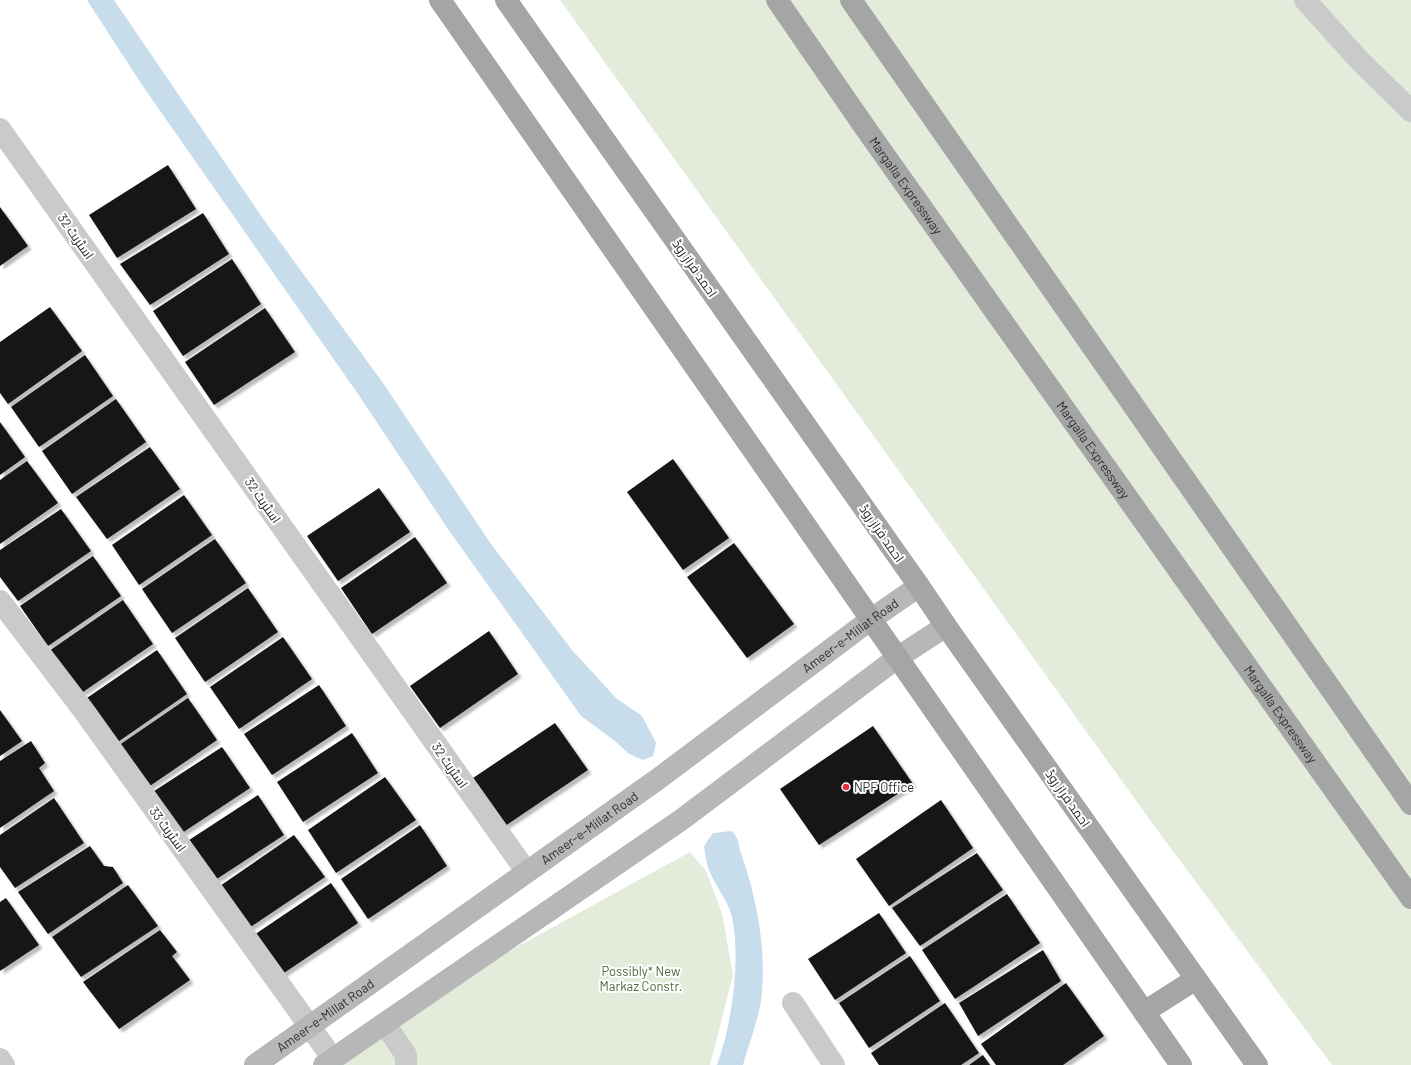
<svg xmlns="http://www.w3.org/2000/svg" width="1411" height="1065" viewBox="0 0 1411 1065" font-family="Barlow,Cairo,sans-serif">
	<style>
		.green { fill: #e3ebdb }
		.water { fill: #c7ddeb }
		.building { fill: #141414; filter: url(#shadow) }
		.lines { fill: none; stroke-linecap: round; stroke-linejoin: round }
		.street { stroke: #cacaca; stroke-width: 22 }
		.secondary { stroke: #b7b7b7; stroke-width: 22 }
		.primary { stroke: #a5a5a5; stroke-width: 22 }
		.poi-dot { fill: #e3313e; stroke: #fff; stroke-width: 1.5 }
		.labels { text-anchor: middle; stroke-width: 4; stroke-linejoin: round; paint-order: stroke }
		.street-label { font-size: 13px; fill: #2d2d2d; stroke: #fff }
		.poi-label { font-size: 13px; fill: #2d2d2d; stroke: #fff; text-anchor: start }
		.park-label { font-size: 13px; fill: #50683b; stroke: #fff }
	</style>
	<defs>
		<filter id="shadow"><feDropShadow dx="3.5" dy="3.5" stdDeviation="1" flood-color="#0004"/></filter>
	</defs>
	<rect width="100%" height="100%" fill="#fff"/>
	<!-- green -->
	<g class="green">
		<polygon points="560,0 1411,0 1411,1065 1332,1065 1155,827"/>
		<polygon points="690,852 706,871 722,913 733,975 710,1065 332,1065 471,972"/>
	</g>
	<!-- water -->
	<g class="water">
		<polygon points="87,0 114,0 264,220 383,383 491,544 572,650 616,698 642,716 656,743 653,756 643,760 629,754 615,741 581,716 448,529 358,394 142,85"/>
		<path d="M732 831C739 838 738 844 741 853 756 896 766 945 762 991 761 1013 749 1043 743 1065H717C732 1024 741 960 732 917 728 899 713 884 708 867 706 860 705 853 704 846L713 833Z"/>
	</g>
	<!-- building -->
	<g class="building">
		<polygon points="168,165 196,209 117,258 89,215"/>
		<polygon points="0,207 28,246 0,266"/>
		<polygon points="203,213 229,254 150,305 120,264"/>
		<polygon points="232,259 261,304 183,356 153,311"/>
		<polygon points="50,307 82,351 8,404 0,393 0,342"/>
		<polygon points="265,308 295,352 214,405 185,362"/>
		<polygon points="85,355 113,396 39,447 11,407"/>
		<polygon points="116,399 146,442 72,494 42,451"/>
		<polygon points="0,422 25,457 0,475"/>
		<polygon points="150,447 180,489 107,539 76,497"/>
		<polygon points="673,459 729,538 683,570 627,492"/>
		<polygon points="27,461 58,503 0,544 0,480"/>
		<polygon points="379,488 410,532 338,581 307,536"/>
		<polygon points="184,495 212,535 139,585 112,545"/>
		<polygon points="61,509 91,551 18,601 0,577 0,550"/>
		<polygon points="415,537 447,583 372,634 341,588"/>
		<polygon points="215,539 246,583 172,633 142,589"/>
		<polygon points="734,543 794,624 747,658 687,577"/>
		<polygon points="93,556 121,596 48,646 20,606"/>
		<polygon points="248,588 278,632 205,682 175,638"/>
		<polygon points="123,600 153,644 80,694 49,651"/>
		<polygon points="489,631 518,674 440,728 410,686"/>
		<polygon points="283,637 312,679 239,729 210,687"/>
		<polygon points="157,650 187,694 115,744 84,700"/>
		<polygon points="319,685 346,726 272,775 244,734"/>
		<polygon points="188,698 217,740 144,790 115,748"/>
		<polygon points="0,710 22,741 0,756"/>
		<polygon points="555,723 588,770 505,826 473,778"/>
		<polygon points="873,726 913,784 819,845 780,789"/>
		<polygon points="352,733 378,773 303,822 277,782"/>
		<polygon points="31,741 45,763 39,768 54,791 0,828 0,761"/>
		<polygon points="222,747 250,788 176,837 148,795"/>
		<polygon points="385,777 416,820 336,873 308,830"/>
		<polygon points="258,795 284,835 209,884 183,844"/>
		<polygon points="54,798 84,843 15,888 0,867 0,835"/>
		<polygon points="941,800 973,848 889,906 856,859"/>
		<polygon points="420,825 447,866 368,919 341,879"/>
		<polygon points="294,835 325,877 246,930 217,888"/>
		<polygon points="90,846 104,866 113,867 123,883 48,934 18,892"/>
		<polygon points="977,853 1003,890 920,946 892,908"/>
		<polygon points="331,883 358,923 278,977 251,937"/>
		<polygon points="128,885 158,926 81,977 52,937"/>
		<polygon points="1007,894 1040,943 955,999 922,950"/>
		<polygon points="6,898 39,945 0,971 0,902"/>
		<polygon points="879,913 906,953 835,1000 808,959"/>
		<polygon points="160,930 177,952 172,956 190,980 119,1029 83,982"/>
		<polygon points="1043,950 1061,981 978,1036 959,1003"/>
		<polygon points="910,956 940,1001 869,1048 839,1003"/>
		<polygon points="1066,983 1104,1036 1063,1065 996,1065 981,1044"/>
		<polygon points="945,1003 979,1053 961,1065 879,1065 871,1053"/>
		<polygon points="983,1055 990,1065 969,1065"/>
	</g>
	<g class="lines">
		<!-- street -->
		<g class="street">
			<polyline points="1305,0 1359,60 1411,111"/>
			<polyline points="0,129 526,871"/>
			<polyline points="0,601 84,711 333,1059"/>
			<polyline points="793,1003 834,1065"/>
			<polyline points="385,1024 406,1055 406,1065"/>
			<polyline points="0,1059 4,1065"/>
		</g>
		<!-- secondary -->
		<g class="secondary">
			<path id="s1" d="M255 1065 658 779 870 620 919 586"/>
			<polyline points="324,1065 681,820 897,658 946,626"/>
		</g>
		<!-- primary -->
		<g class="primary">
			<polyline points="440,0 1181,1065"/>
			<polyline points="506,0 919,586 946,626 1257,1065"/>
			<path id="s2" d="M777 0 866 129 1411 898"/>
			<polyline points="851,0 1411,804"/>
			<polyline points="1144,1012 1196,979"/>
		</g>
	</g>
	<!-- markers -->
	<circle class="poi-dot" cx="846" cy="787" r="4"/>
	<g class="labels">
		<!-- street labels -->
		<g class="street-label">
			<text dy="5" stroke="none"><textPath href="#s2" startOffset="226">Margalla Expressway</textPath></text>
			<text transform="translate(76 236) rotate(55)" y="5">اسٹریٹ 32</text>
			<text transform="translate(695 268) rotate(55)" y="5">احمد فراز روڈ</text>
			<text dy="5" stroke="none"><textPath href="#s2" startOffset="550">Margalla Expressway</textPath></text>
			<text transform="translate(263 500) rotate(55)" y="5">اسٹریٹ 32</text>
			<text transform="translate(882 533) rotate(55)" y="5">احمد فراز روڈ</text>
			<text dy="5" stroke="none"><textPath href="#s1" startOffset="734">Ameer-e-Millat Road</textPath></text>
			<text dy="5" stroke="none"><textPath href="#s2" startOffset="874">Margalla Expressway</textPath></text>
			<text transform="translate(450 765) rotate(55)" y="5">اسٹریٹ 32</text>
			<text transform="translate(1068 798) rotate(55)" y="5">احمد فراز روڈ</text>
			<text dy="5" stroke="none"><textPath href="#s1" startOffset="410">Ameer-e-Millat Road</textPath></text>
			<text transform="translate(168 829) rotate(54)" y="5">اسٹریٹ 33</text>
			<text dy="5" stroke="none"><textPath href="#s1" startOffset="86">Ameer-e-Millat Road</textPath></text>
		</g>
		<!-- poi labels -->
		<g class="poi-label">
			<text x="854" y="792">NPF Office</text>
		</g>
		<!-- park labels -->
		<g class="park-label">
			<text x="641" y="976">Possibly* New<tspan x="641" dy="15">Markaz Constr.</tspan></text>
		</g>
	</g>
</svg>
